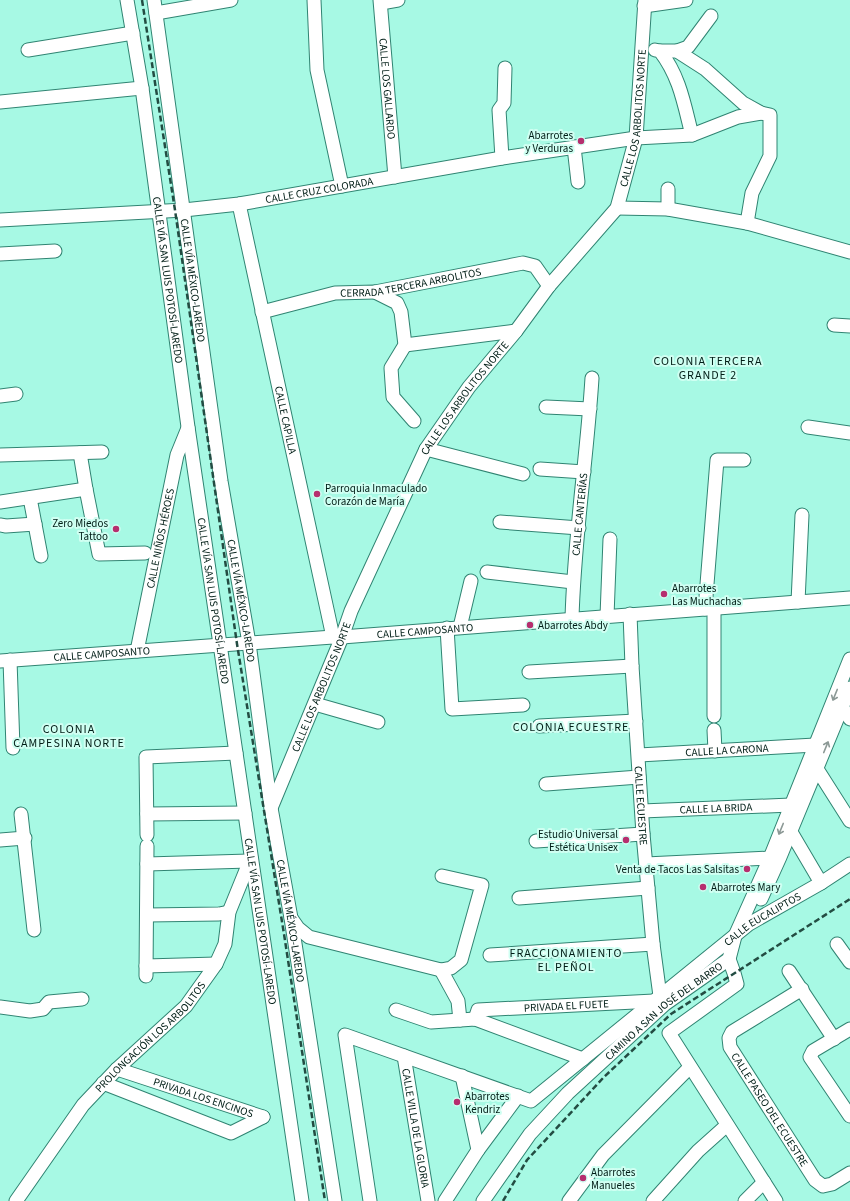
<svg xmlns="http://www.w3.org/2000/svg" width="850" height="1201" viewBox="0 0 850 1201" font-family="'Source Sans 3',sans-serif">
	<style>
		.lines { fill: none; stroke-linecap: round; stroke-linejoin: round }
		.minor-casing { stroke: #308472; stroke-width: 15 }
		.minor { stroke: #fff; stroke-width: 13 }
		.rail { stroke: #234c42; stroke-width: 2.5; stroke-dasharray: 6 3; stroke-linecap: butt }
		.oneway { stroke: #8c9996 }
		.poi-dot { fill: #b62e6e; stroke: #d0fff2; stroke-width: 1.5 }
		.labels { text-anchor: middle; stroke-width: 4; stroke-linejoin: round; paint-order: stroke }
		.street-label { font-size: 11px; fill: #001d16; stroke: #d0fff2 }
		.poi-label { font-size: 11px; fill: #001d16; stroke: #d0fff2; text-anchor: start }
		.neighbourhood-label { font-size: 12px; letter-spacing: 1px; fill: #001d16; stroke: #d0fff2 }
	</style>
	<rect width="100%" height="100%" fill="#a7f9e4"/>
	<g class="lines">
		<!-- minor casing -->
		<g class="minor-casing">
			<g id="minor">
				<path id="s1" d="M127 0 142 88 188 427 302 1201"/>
				<path id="s2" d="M154 0 221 481 249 643 271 808 291 918 335 1201"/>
				<polyline points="314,0 317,70 342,186"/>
				<path id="s3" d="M380 0 395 177"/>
				<polyline points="381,3 398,0"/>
				<polyline points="644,6 686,0"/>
				<polyline points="156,13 231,0"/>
				<polyline points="28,50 133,33"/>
				<path d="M655 50 660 51C680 77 684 104 692 135"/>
				<polyline points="660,51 677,51 705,69 743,103 761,113"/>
				<polyline points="677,51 688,47 711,16"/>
				<polyline points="0,102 142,88"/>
				<polyline points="574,147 578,182"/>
				<polyline points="502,158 499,110 504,103 505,68"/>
				<polyline points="668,189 668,209"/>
				<path id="s4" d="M239 204 333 637"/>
				<polyline points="617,208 668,209 747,223 850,252"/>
				<path id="s5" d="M0 220 184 210 239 204 502 158 636 138 692 135 738 117 761 113 770 115V156L752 193 747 223"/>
				<polyline points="0,254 55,251"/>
				<polyline points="375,292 397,303 401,312 405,345 391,368 393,397 414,421"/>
				<path id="s6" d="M262 312 335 293 375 292 523 263 535 266 549 286"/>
				<polyline points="834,325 850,326"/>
				<polyline points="405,345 516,331"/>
				<polyline points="0,396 16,394"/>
				<polyline points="546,407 590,409"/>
				<polyline points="808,427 850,433"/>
				<polyline points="426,449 523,474"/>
				<polyline points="80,453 86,489 99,554 145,553"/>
				<polyline points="0,455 102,452"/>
				<polyline points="540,469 584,472"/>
				<polyline points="30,498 41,556"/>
				<polyline points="0,502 86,489"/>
				<polyline points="500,522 579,528"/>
				<polyline points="0,525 6,526 35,524"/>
				<polyline points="487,572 573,582"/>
				<polyline points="798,602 802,515"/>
				<polyline points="714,608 714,716"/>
				<polyline points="705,609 717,460 744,460"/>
				<path id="s7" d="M630 614 632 666 643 834 653 944 660 996"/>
				<polyline points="607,616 610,539"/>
				<path id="s8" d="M572 619C574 538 587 458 592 378"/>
				<polyline points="460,627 471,581"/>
				<polyline points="447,628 452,709 523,705"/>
				<path id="s9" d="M137 651 177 455 188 428"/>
				<polyline points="10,660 13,748"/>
				<path id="s10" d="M0 661 333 637H342L850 598"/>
				<polyline points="529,672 632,666"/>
				<polyline points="315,704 378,722"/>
				<polyline points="842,707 850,719"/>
				<polyline points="539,726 636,721"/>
				<polyline points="714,730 715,751"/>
				<path id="s11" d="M639 755 815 745"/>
				<polyline points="817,769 850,821"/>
				<polyline points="546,784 639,777"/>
				<path id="s12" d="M271 808 342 637 351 611 426 449 469 387 516 331 549 286 617 208 636 138 645 0"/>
				<path id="s13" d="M642 811 791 805"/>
				<polyline points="21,814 34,930"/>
				<polyline points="147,814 245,813"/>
				<polyline points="791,832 821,883"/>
				<polyline points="147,835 146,757 236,753"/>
				<polyline points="0,840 25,838"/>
				<polyline points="536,841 643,834"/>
				<polyline points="147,864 249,861"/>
				<polyline points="646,864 770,858"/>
				<polyline points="519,898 648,888"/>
				<polyline points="761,899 780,857 850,688"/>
				<polyline points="147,915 219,914 229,912"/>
				<polyline points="291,918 298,928 309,937 441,970 451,968 461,960 482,885 442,876"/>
				<polyline points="837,944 850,962"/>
				<polyline points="490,955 653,944"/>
				<polyline points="729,959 734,973 737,984 669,1033 776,1201"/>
				<polyline points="146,966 216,964"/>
				<polyline points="441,970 458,1001 460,1020"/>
				<polyline points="789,971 834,1039"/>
				<polyline points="146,976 147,846"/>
				<path id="s14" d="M802 989 732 1032 729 1038 730 1047 815 1180 823 1186 832 1184 850 1173"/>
				<polyline points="0,1007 30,1011 43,1009 49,1002 82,999"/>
				<polyline points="396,1010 431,1022 475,1019 583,1059"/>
				<path id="s15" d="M475 1019 478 1010 654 1001"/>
				<polyline points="850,1029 813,1051 810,1057 850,1116"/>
				<path id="s16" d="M404 1056 428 1201"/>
				<path id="s17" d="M117 1069 263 1117"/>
				<polyline points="462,1076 478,1150"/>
				<polyline points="103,1083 231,1133 263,1117"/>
				<path id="s18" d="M16 1201 83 1105 117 1069 186 1006 216 964 225 944 229 912 251 858"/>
				<path id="s19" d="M370 1201 345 1035 531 1101 749 924 821 883 850 864"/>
				<polyline points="445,1201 478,1150 518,1096"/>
				<path id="s20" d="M483 1201 530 1134 568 1093 665 1004 729 959 735 936 770 858 850 659"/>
				<polyline points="569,1201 603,1155 690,1067"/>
				<polyline points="653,1201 698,1151 727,1125"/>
				<polyline points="745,1201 764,1182"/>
			</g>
		</g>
		<!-- minor -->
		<use href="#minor" class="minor"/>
		<!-- rail -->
		<g class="rail">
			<polyline points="142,0 175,210 237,644 284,934 325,1201"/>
			<polyline points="503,1201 527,1160 604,1077 671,1014 850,899"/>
		</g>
	</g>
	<!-- one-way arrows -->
	<defs><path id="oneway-shaft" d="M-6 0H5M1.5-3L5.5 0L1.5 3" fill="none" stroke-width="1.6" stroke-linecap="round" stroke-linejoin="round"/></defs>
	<g class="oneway">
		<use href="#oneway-shaft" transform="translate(835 695) rotate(112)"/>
		<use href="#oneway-shaft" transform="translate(826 747) rotate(-68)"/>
		<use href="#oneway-shaft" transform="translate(781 829) rotate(112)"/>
	</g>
	<!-- markers -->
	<g class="poi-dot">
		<circle cx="581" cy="141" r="4"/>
		<circle cx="317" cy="494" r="4"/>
		<circle cx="116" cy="529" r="4"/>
		<circle cx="664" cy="594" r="4"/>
		<circle cx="530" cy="625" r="4"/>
		<circle cx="626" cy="840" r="4"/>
		<circle cx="747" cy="869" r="4"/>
		<circle cx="703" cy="887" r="4"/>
		<circle cx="457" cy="1102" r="4"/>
		<circle cx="583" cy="1178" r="4"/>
	</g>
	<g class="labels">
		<!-- street labels -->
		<g class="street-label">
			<text dy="4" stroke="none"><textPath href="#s3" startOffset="89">CALLE LOS GALLARDO</textPath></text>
			<text dy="4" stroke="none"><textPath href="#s12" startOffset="791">CALLE LOS ARBOLITOS NORTE</textPath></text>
			<text dy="4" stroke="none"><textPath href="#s5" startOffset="321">CALLE CRUZ COLORADA</textPath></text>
			<text dy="4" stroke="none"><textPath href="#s1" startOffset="283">CALLE VÍA SAN LUIS POTOSÍ-LAREDO</textPath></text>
			<text dy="4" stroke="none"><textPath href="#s2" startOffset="283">CALLE VÍA MÉXICO-LAREDO</textPath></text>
			<text dy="4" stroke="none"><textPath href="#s6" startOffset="152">CERRADA TERCERA ARBOLITOS</textPath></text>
			<text dy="4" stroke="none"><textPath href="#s12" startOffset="455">CALLE LOS ARBOLITOS NORTE</textPath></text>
			<text dy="4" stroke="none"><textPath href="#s4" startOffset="221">CALLE CAPILLA</textPath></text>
			<text dy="4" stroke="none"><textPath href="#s8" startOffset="105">CALLE CANTERÍAS</textPath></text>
			<text dy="4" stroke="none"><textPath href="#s9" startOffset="115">CALLE NIÑOS HÉROES</textPath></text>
			<text dy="4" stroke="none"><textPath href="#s1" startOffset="607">CALLE VÍA SAN LUIS POTOSÍ-LAREDO</textPath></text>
			<text dy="4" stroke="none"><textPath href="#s2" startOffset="607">CALLE VÍA MÉXICO-LAREDO</textPath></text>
			<text dy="4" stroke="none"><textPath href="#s10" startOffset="426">CALLE CAMPOSANTO</textPath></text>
			<text dy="4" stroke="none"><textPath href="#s10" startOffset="102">CALLE CAMPOSANTO</textPath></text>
			<text dy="4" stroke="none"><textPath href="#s12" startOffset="131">CALLE LOS ARBOLITOS NORTE</textPath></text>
			<text dy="4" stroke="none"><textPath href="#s11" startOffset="88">CALLE LA CARONA</textPath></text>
			<text dy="4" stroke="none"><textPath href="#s7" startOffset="192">CALLE ECUESTRE</textPath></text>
			<text dy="4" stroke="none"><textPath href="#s13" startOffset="74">CALLE LA BRIDA</textPath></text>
			<text dy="4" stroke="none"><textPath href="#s19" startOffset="660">CALLE EUCALIPTOS</textPath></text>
			<text dy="4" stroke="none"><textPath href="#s1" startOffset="931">CALLE VÍA SAN LUIS POTOSÍ-LAREDO</textPath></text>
			<text dy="4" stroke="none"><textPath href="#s2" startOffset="931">CALLE VÍA MÉXICO-LAREDO</textPath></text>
			<text dy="4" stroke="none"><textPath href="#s15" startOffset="98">PRIVADA EL FUETE</textPath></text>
			<text dy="4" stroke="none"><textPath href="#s20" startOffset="264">CAMINO A SAN JOSÉ DEL BARRO</textPath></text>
			<text dy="4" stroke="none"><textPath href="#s18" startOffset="213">PROLONGACIÓN LOS ARBOLITOS</textPath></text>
			<text dy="4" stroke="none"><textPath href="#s17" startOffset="91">PRIVADA LOS ENCINOS</textPath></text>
			<text dy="4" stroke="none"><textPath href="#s14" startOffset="172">CALLE PASEO DEL ECUESTRE</textPath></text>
			<text dy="4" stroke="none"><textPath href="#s16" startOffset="73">CALLE VILLA DE LA GLORIA</textPath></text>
		</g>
		<!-- poi labels -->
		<g class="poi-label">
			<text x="573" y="139" text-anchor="end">Abarrotes<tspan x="573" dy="13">y Verduras</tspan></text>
			<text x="325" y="492">Parroquia Inmaculado<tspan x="325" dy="13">Corazón de María</tspan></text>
			<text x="108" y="527" text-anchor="end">Zero Miedos<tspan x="108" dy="13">Tattoo</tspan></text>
			<text x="672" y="592">Abarrotes<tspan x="672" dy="13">Las Muchachas</tspan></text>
			<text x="538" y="629">Abarrotes Abdy</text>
			<text x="618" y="838" text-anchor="end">Estudio Universal<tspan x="618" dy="13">Estética Unisex</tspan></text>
			<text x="739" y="873" text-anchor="end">Venta de Tacos Las Salsitas</text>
			<text x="711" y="891">Abarrotes Mary</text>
			<text x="465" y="1100">Abarrotes<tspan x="465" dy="13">Kendriz</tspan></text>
			<text x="591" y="1176">Abarrotes<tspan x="591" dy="13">Manueles</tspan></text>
		</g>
		<!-- neighbourhood labels -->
		<g class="neighbourhood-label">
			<text x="708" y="365">COLONIA TERCERA<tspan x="708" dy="14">GRANDE 2</tspan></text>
			<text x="571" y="731">COLONIA ECUESTRE</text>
			<text x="69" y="733">COLONIA<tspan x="69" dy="14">CAMPESINA NORTE</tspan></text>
			<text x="566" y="957">FRACCIONAMIENTO<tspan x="566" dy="14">EL PEÑOL</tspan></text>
		</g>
	</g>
</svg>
